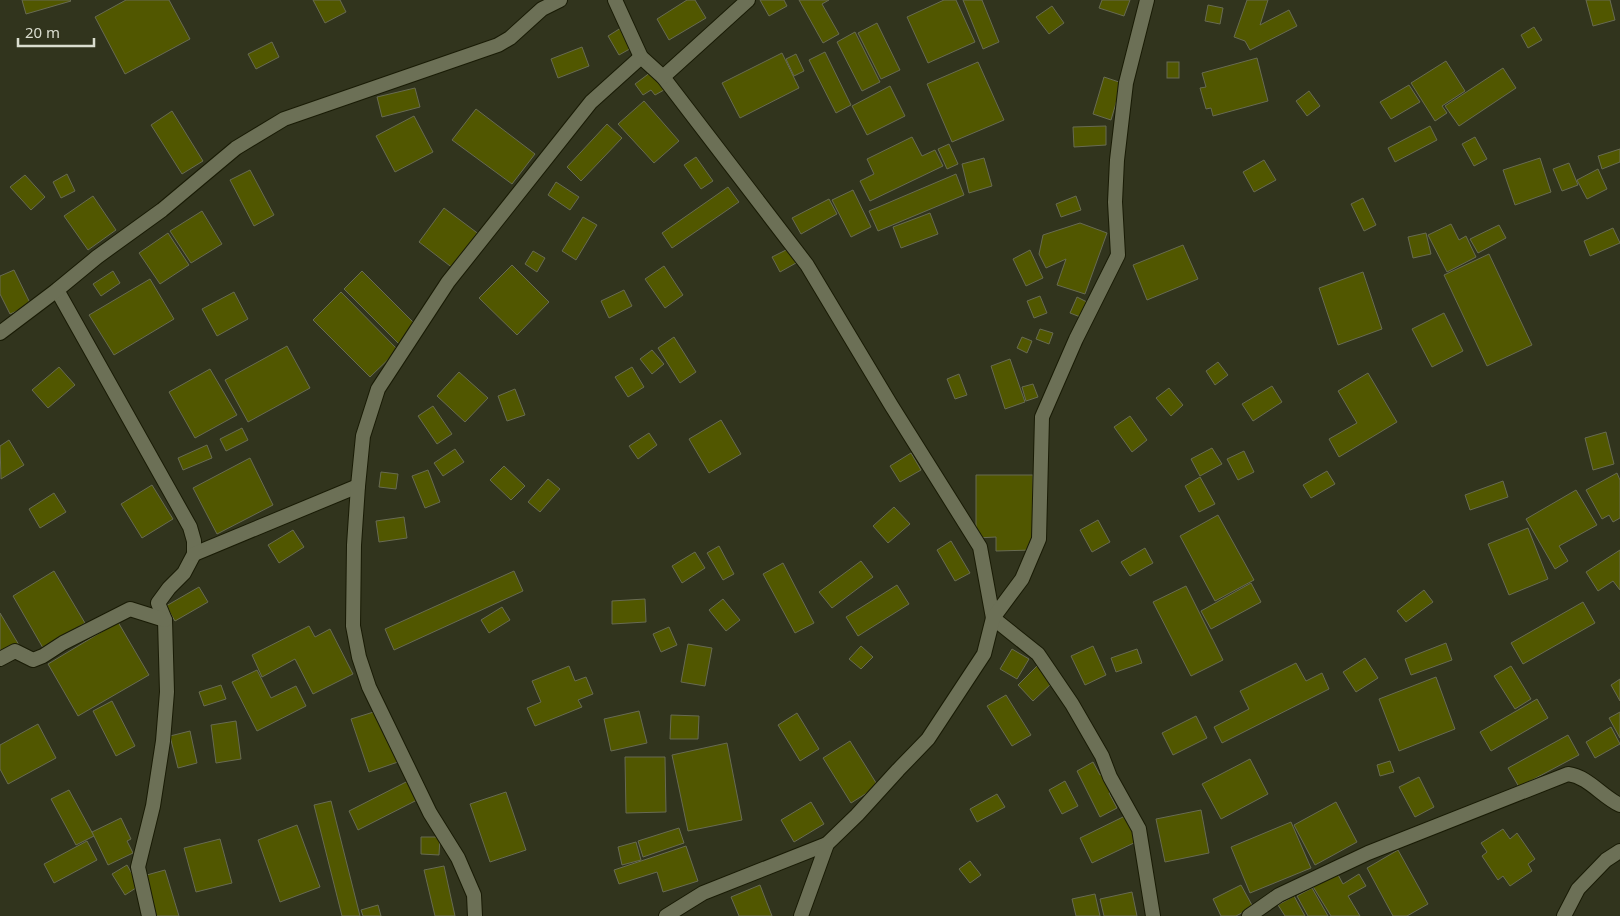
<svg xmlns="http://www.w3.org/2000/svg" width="1620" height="916" viewBox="0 0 1620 916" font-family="'Noto Sans',sans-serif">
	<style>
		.building { fill: #515700; stroke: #686b52 }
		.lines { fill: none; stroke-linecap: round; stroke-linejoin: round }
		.minor-casing { stroke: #191b05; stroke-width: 16 }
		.minor { stroke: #6c7056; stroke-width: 14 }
	</style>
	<rect width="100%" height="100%" fill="#31341d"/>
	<!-- building -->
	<g class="building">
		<polygon points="22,0 70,0 71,1 26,14"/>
		<polygon points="126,0 169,0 190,39 125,74 95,17"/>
		<polygon points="313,0 340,0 346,12 325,23"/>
		<polygon points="687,0 695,0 706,18 669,40 657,19"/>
		<polygon points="760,0 784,0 787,6 769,16"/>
		<polygon points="799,0 829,0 822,4 839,34 823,43"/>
		<polygon points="944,0 956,0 975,42 928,63 907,17"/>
		<polygon points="963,0 982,0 999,42 983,49"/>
		<polygon points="1102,0 1130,0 1124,16 1099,8"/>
		<polygon points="1247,0 1268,0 1260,25 1289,10 1297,26 1250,50 1245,41 1234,37"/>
		<polygon points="1586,0 1610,0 1615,20 1593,26"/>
		<polygon points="1208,5 1223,8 1220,24 1205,21"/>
		<polygon points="1052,6 1064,23 1049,34 1036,17"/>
		<polygon points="877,23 900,70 881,79 858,33"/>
		<polygon points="624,26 635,46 619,55 608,36"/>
		<polygon points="1534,27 1542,40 1528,48 1521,35"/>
		<polygon points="855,32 880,82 862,91 837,42"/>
		<polygon points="272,42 279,57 256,69 248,54"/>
		<polygon points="582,47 589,66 558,78 551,59"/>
		<polygon points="825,52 851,105 836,113 809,60"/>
		<polygon points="782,53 799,88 740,118 722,83"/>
		<polygon points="796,54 804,71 794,76 786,59"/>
		<polygon points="1257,58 1268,101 1213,116 1211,108 1206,109 1200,88 1206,87 1202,73"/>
		<polygon points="1446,61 1465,91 1442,106 1447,113 1435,121 1411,83"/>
		<polygon points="978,62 1004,120 952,142 927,84"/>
		<rect x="1167" y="62" width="12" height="16"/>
		<polygon points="1503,68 1516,88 1459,126 1445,106"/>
		<polygon points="651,72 664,90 655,95 651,90 643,95 635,84"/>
		<polygon points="1104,77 1122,83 1111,120 1093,114"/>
		<polygon points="1409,85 1420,102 1391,119 1380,102"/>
		<polygon points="890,86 905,116 867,135 852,106"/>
		<polygon points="415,88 420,107 382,117 377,97"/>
		<polygon points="1309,91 1320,106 1307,116 1296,101"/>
		<polygon points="644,101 679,141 654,163 618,124"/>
		<polygon points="476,109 535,154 512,184 452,140"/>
		<polygon points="172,111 203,161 182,174 151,125"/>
		<polygon points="414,116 433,152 395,172 376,136"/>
		<polygon points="607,124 622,138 581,181 567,167"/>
		<polygon points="1106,126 1106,145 1074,147 1073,127"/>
		<polygon points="1430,126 1437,140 1395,162 1388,148"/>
		<polygon points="912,137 922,156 935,150 943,166 870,201 860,181 874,174 867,159"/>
		<polygon points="1475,137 1487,159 1474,166 1462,144"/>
		<polygon points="949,144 958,164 947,169 938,149"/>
		<polygon points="1620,149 1620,162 1602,169 1598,156"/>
		<polygon points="696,157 713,181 701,189 684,165"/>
		<polygon points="984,158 992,186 969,193 962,164"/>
		<polygon points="1540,158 1551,192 1515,205 1503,170"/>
		<polygon points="1264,160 1276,180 1254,192 1243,172"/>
		<polygon points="1569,163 1578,185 1562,191 1553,169"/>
		<polygon points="1598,169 1607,189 1587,199 1577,180"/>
		<polygon points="250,170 274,215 254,226 230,180"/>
		<polygon points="67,174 75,191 61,198 53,182"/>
		<polygon points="956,174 964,195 878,231 869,211"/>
		<polygon points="25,175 45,197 31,210 10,187"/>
		<polygon points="556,182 579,197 570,210 548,195"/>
		<polygon points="728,187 739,202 672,248 662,233"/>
		<polygon points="853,190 871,227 851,237 832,200"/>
		<polygon points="93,196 116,230 88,250 64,216"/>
		<polygon points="1076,196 1081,210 1061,217 1056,204"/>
		<polygon points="1363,198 1376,225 1364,231 1351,204"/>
		<polygon points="829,199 837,214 801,234 792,218"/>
		<polygon points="444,208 480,235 454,269 419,242"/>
		<polygon points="202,211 222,244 191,263 170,231"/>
		<polygon points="930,213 938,234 901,248 893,227"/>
		<polygon points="583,217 597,225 576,260 562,251"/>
		<polygon points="1080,223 1107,233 1085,294 1057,285 1066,259 1046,268 1039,254 1043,235"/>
		<polygon points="1451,224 1459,240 1466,236 1476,257 1447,272 1428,235"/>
		<polygon points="1499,225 1506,238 1478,253 1470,239"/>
		<polygon points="1613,228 1620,243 1590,256 1584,241"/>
		<polygon points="168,233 189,265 160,284 139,253"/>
		<polygon points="1426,233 1431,254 1413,258 1408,237"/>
		<polygon points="1183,245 1198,279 1147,300 1133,265"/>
		<polygon points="788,249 796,263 780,272 772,257"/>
		<polygon points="1030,250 1043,278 1026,286 1013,259"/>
		<polygon points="533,251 545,258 537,272 525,264"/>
		<polygon points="1489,254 1532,345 1487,366 1444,275"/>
		<polygon points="512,265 549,302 517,335 479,298"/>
		<polygon points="664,266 683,295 665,308 645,279"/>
		<polygon points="14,270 31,305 10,314 0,294 0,276"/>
		<polygon points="113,271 120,283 101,296 93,284"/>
		<polygon points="362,271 417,326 399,344 344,289"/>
		<polygon points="1363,272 1382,329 1338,345 1319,288"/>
		<polygon points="150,279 174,319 114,355 89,315"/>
		<polygon points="624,290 632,306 609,318 601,301"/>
		<polygon points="234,292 248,319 217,336 202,309"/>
		<polygon points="341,292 398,350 370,377 313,320"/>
		<polygon points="1040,296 1047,313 1034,318 1027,301"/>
		<polygon points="1077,297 1089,303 1083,318 1070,313"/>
		<polygon points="1444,313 1463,351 1432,367 1412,329"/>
		<polygon points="1040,329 1053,333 1049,344 1036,339"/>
		<polygon points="674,337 696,372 680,383 658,348"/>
		<polygon points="1022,337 1032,341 1027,353 1017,348"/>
		<polygon points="287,346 310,388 248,422 225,380"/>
		<polygon points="652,350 664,364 652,374 640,359"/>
		<polygon points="1010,359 1025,402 1005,409 991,366"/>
		<polygon points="1218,362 1228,375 1215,385 1206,371"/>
		<polygon points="59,367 75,385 48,408 32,390"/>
		<polygon points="632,367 644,387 628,397 615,377"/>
		<polygon points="210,369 237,415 195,438 169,392"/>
		<polygon points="459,372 488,398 465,422 437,396"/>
		<polygon points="1368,373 1397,422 1339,457 1329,439 1357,423 1338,391"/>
		<polygon points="959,374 967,395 955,399 947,379"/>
		<polygon points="1033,384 1038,397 1026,401 1022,387"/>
		<polygon points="1272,386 1282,402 1253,421 1242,404"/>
		<polygon points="1169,388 1183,405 1171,416 1156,398"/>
		<polygon points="515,389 525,415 507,421 498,396"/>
		<polygon points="433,406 452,434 437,444 418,416"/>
		<polygon points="1130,416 1147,440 1132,452 1114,427"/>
		<polygon points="721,420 741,454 709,473 689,439"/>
		<polygon points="242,428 248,440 226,451 220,439"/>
		<polygon points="1606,432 1614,464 1593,470 1585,438"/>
		<polygon points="649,433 657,445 638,459 629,446"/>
		<polygon points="9,440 24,465 1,479 0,446"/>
		<polygon points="207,445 212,458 183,470 178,458"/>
		<polygon points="1212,448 1222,464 1200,476 1191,459"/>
		<polygon points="455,449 464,462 443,476 434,463"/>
		<polygon points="1244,451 1254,472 1238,480 1227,459"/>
		<polygon points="911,453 921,470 900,482 890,466"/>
		<polygon points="250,458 273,505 217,534 193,488"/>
		<polygon points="504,466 525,486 511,500 490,480"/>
		<polygon points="428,470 440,502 425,508 412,476"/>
		<polygon points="1327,471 1335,484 1311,498 1303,485"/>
		<polygon points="381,472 398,474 396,489 379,487"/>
		<polygon points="1617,473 1620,480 1620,518 1613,522 1609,515 1602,519 1586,490"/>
		<polygon points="976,475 1033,475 1033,550 996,551 996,537 976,538"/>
		<polygon points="1200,477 1215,504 1199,512 1185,486"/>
		<polygon points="548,479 560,489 540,512 528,502"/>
		<polygon points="1503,481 1508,497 1470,510 1465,495"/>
		<polygon points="152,485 173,519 142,538 121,504"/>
		<polygon points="1576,490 1597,525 1559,546 1568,561 1555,569 1526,519"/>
		<polygon points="54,493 66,512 40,528 29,509"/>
		<polygon points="894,507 910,524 888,543 873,526"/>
		<polygon points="1218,515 1254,580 1215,601 1180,536"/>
		<polygon points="404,517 407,538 379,542 376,521"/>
		<polygon points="1098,520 1110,542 1092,552 1080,530"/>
		<polygon points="1528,528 1548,579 1509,595 1488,544"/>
		<polygon points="293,530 304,547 279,563 268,545"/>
		<polygon points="951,541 970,573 955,581 937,550"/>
		<polygon points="719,546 734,574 723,580 707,553"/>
		<polygon points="1145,548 1153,563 1130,576 1121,562"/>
		<polygon points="1620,550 1620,590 1613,581 1598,591 1586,572"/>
		<polygon points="695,552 705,568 682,583 672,566"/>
		<polygon points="861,561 873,577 832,608 819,592"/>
		<polygon points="783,563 814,623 795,633 763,574"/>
		<polygon points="54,571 85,623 43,648 13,596"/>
		<polygon points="514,571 523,591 394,650 385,629"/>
		<polygon points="1251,583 1261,602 1211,629 1201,611"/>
		<polygon points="897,585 909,604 858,636 846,617"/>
		<polygon points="1186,586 1223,660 1191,676 1153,602"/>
		<polygon points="199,587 208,602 175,621 166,606"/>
		<polygon points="1424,590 1433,602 1406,622 1397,611"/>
		<polygon points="645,599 646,622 612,624 612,601"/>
		<polygon points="723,599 740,620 726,631 709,610"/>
		<polygon points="1583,602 1595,623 1523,664 1511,643"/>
		<polygon points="502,607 510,620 489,633 481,620"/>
		<polygon points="0,613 19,645 0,657"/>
		<polygon points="118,622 149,675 78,716 48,664"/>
		<polygon points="309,626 315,637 330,629 353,674 313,694 295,659 262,677 252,655"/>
		<polygon points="669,627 677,645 661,652 653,634"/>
		<polygon points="1446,643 1452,660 1411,675 1405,659"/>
		<polygon points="688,644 712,648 705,686 681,682"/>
		<polygon points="861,646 873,657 861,669 849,659"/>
		<polygon points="1093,646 1106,675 1085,685 1071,656"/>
		<polygon points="1012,649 1029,659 1017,679 1000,669"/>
		<polygon points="1137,649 1142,663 1116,672 1111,658"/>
		<polygon points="1365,658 1378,678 1356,692 1343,672"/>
		<polygon points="1296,663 1306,681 1322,673 1329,689 1222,743 1214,727 1249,709 1240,691"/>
		<polygon points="569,666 575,681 586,677 593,694 578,700 582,707 535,726 527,708 541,702 532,681"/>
		<polygon points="1037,666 1053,682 1033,701 1018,685"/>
		<polygon points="1511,666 1531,699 1515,709 1494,676"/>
		<polygon points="257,670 271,698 296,686 306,706 257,731 232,682"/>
		<polygon points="1436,677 1455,729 1399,751 1379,699"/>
		<polygon points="1620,679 1620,701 1611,685"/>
		<polygon points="221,685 226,699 204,706 199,692"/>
		<polygon points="1006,695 1031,735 1012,746 987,706"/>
		<polygon points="1537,699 1548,718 1491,751 1480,732"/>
		<polygon points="112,701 135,746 116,756 93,711"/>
		<polygon points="380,710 398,762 369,772 351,719"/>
		<polygon points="639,711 647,743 611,751 604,719"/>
		<polygon points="1620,712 1620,738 1609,718"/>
		<polygon points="797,713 819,749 800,761 778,725"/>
		<polygon points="671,715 699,716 698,739 670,739"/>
		<polygon points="1196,716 1207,738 1173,755 1162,733"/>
		<polygon points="236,721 241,759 216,763 211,725"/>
		<polygon points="38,724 56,758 8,784 0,769 0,745"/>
		<polygon points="1611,727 1620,744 1595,758 1586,742"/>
		<polygon points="190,731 197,763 178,768 170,736"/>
		<polygon points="1568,735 1579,755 1519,787 1508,768"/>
		<polygon points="850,741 878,786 851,803 823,758"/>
		<polygon points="727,743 742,820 688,831 672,755"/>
		<polygon points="625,757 665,757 666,812 626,813"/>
		<polygon points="1250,759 1268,794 1221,819 1202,784"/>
		<polygon points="1390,761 1394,772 1380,776 1377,765"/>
		<polygon points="1093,762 1100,775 1103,774 1112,792 1109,793 1117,808 1100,817 1077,771"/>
		<polygon points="1419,777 1434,807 1415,817 1399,787"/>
		<polygon points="410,780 419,799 358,830 349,811"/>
		<polygon points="1065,781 1078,806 1062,814 1049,790"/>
		<polygon points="69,790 94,836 76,845 51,799"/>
		<polygon points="506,792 526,850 490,862 470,804"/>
		<polygon points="997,794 1005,807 977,822 970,809"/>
		<polygon points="331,801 360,916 342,916 314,805"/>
		<polygon points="811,802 824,824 794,842 781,820"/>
		<polygon points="1336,802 1357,842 1315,865 1294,825"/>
		<polygon points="1201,810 1209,853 1165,862 1156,819"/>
		<polygon points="1125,816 1138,841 1092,863 1080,838"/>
		<polygon points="121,818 131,839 127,841 133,853 108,865 92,832"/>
		<polygon points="1291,822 1311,868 1250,893 1231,847"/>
		<polygon points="297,825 320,887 280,902 258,840"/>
		<polygon points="679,828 684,843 643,857 638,841"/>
		<polygon points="1503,829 1510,839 1517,833 1535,859 1528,864 1532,871 1510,886 1503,876 1498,880 1482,856 1487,852 1481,843"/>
		<polygon points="421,837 440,837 439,855 421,854"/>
		<polygon points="220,839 232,883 196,892 184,848"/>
		<polygon points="87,841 97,860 54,883 44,864"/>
		<polygon points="636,842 641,860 622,865 618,847"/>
		<polygon points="686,846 698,881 663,892 657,872 619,884 614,870"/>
		<polygon points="1398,850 1428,904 1407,916 1393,916 1367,868"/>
		<polygon points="970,861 981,875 970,883 959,869"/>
		<polygon points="127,865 139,886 125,895 112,874"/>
		<polygon points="444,866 455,916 435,916 424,870"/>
		<polygon points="165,870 179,916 155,916 143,876"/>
		<polygon points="1336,871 1343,884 1359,874 1366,886 1348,896 1360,916 1331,916 1312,885"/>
		<polygon points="760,885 772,916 739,916 731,897"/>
		<polygon points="1241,885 1253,907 1236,916 1221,916 1213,899"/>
		<polygon points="1312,888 1328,916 1308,916 1297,896"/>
		<polygon points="1132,892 1137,916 1104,916 1100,899"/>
		<polygon points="1095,894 1100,916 1076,916 1072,899"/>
		<polygon points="1294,896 1305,916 1285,916 1278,905"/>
		<polygon points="378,905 381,916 363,916 361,910"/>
	</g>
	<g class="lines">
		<!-- minor casing -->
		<g class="minor-casing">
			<g id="minor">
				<polyline points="615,0 641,57 663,77 807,265 891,405 980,547 993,618 1038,654 1072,704 1102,756 1110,777 1139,829 1153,916"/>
				<polyline points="663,77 748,0"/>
				<polyline points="57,290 190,527 194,541 194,554 184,573 169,588 158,603 165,620 167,692 163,741 153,806 138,867 149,916"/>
				<polyline points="0,333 57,290 97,257 162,210 236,148 284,119 498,45 510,38 542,9 560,0"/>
				<polyline points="194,554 358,486"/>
				<polyline points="0,659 15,651 33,660 43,656 63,643 130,609 165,620"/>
				<polyline points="475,916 474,895 458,858 430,813 369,687 359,657 353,626 354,545 358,486 363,436 378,389 448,282 591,102 641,57"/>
				<polyline points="666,916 703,893 827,844"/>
				<polyline points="801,916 827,844 857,815 898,770 928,739 984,654 993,618 1022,579 1039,539 1042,417 1076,339 1118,255 1115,202 1117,160 1126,83 1147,0"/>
				<path d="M1249 916 1279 895 1368 853 1568 774C1589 777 1601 796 1620 805"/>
				<polyline points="1564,916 1578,889 1606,860 1620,851"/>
			</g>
		</g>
		<!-- minor -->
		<use href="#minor" class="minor"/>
	</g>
	<!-- scale -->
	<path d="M18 38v8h76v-8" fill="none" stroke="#daddcf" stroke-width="2.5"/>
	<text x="25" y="38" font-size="15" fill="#daddcf" stroke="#31341d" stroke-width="4" paint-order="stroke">20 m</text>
</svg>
